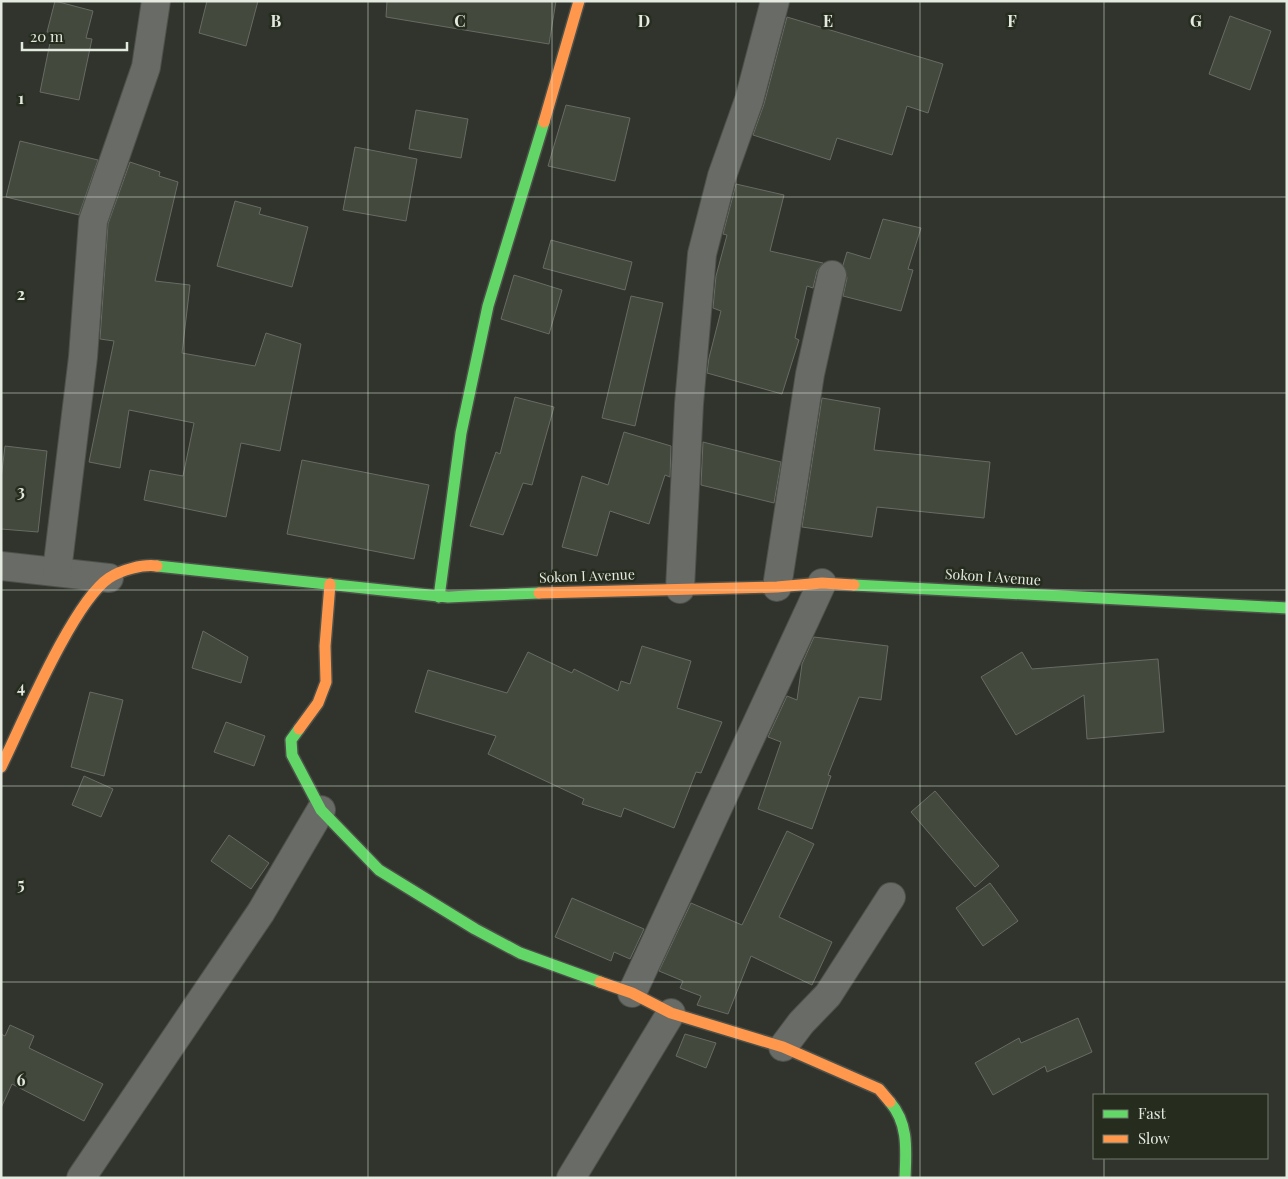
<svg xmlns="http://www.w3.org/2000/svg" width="1288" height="1179" viewBox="0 0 1288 1179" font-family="'Playfair Display',serif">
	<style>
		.building { fill: #43493c; stroke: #686b64 }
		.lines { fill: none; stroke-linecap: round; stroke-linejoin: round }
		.street-casing { stroke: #4d514a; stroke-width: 30 }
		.fast-casing { stroke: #4d514a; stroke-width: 14 }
		.slow-casing { stroke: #4d514a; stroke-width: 14 }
		.street { stroke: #686b66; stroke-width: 28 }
		.fast { stroke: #63d668; stroke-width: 11 }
		.slow { stroke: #ff974d; stroke-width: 11 }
		.grid { fill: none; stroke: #e4eae0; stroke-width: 1; stroke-opacity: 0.55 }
		.labels { text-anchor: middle; stroke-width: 5; stroke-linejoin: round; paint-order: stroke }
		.street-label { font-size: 14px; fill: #e4eae0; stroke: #262d1f }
		.grid-label { font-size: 16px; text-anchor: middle; font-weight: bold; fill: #e4eae0; stroke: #262d1f; stroke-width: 5; stroke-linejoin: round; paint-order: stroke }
	</style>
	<rect width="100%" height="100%" fill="#30342c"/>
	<!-- building -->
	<g class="building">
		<polygon points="55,1 93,11 86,38 92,39 79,100 40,92 52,33 47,32"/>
		<polygon points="207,1 258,1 246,46 199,33"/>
		<polygon points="387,1 556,1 549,44 386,17"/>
		<polygon points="1230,16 1271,31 1250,90 1209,74"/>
		<polygon points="787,17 943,64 928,113 907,106 892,155 837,138 830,160 753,135 764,104"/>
		<polygon points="566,105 630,118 615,181 548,166"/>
		<polygon points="416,110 468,119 461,158 409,149"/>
		<polygon points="20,141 98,160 79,215 6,197"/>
		<polygon points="355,147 417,159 406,221 343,210"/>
		<polygon points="130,162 160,172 159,176 178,182 155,281 190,285 182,353 255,366 266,333 301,344 280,451 241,443 226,517 144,500 150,470 183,476 194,423 129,410 120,468 89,462 114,341 100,339 108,224"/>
		<polygon points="736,184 784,195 770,251 823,263 817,271 813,288 807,286 795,338 799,340 782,394 707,373 709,358 721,311 713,308 716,276 727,235 723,234"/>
		<polygon points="235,201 261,208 259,214 308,227 292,287 217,266"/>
		<polygon points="883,219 921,228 908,269 913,270 901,311 843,296 847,278 843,265 847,252 870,259"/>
		<polygon points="551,240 632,262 625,290 543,268"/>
		<polygon points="514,275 562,290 549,334 501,319"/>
		<polygon points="631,296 663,303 635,426 602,418"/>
		<polygon points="515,397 554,407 532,485 523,483 503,535 470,526 496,452 500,454"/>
		<polygon points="822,398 880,408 874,450 990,462 984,518 877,507 872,537 802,527"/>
		<polygon points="624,432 671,446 670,477 665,475 649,524 610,511 597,556 562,547 582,476 608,485"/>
		<polygon points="703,442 781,462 774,503 701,485"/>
		<polygon points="5,446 47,451 38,532 1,529 1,479"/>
		<polygon points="302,460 429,485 414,559 287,534"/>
		<polygon points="203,631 248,657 241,683 192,668"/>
		<polygon points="814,637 888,646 881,700 859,697 828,775 831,776 812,829 758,809 781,742 768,737 787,696 797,700 802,664"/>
		<polygon points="642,646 691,661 677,708 722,722 701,773 696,772 674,828 624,808 621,817 582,804 584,799 488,754 496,736 415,712 428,670 507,693 528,652 572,673 574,669 618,691 621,681 630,684"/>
		<polygon points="1022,652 1032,669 1158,659 1164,732 1087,739 1084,695 1016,735 981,677"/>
		<polygon points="90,692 123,700 104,776 71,767"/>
		<polygon points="226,722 265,736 254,766 214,752"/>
		<polygon points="84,776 113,789 101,817 72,805"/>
		<polygon points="935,791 999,866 975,887 911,812"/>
		<polygon points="787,831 814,844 779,917 832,942 812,985 751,956 728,1014 697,1005 701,996 680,988 683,981 659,971 691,903 742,925"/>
		<polygon points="229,835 269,863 251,889 211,861"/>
		<polygon points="990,883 1018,921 983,946 956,908"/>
		<polygon points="572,898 644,929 630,959 614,952 611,961 555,937"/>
		<polygon points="1078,1018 1092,1052 1047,1072 1045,1066 993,1095 975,1063 1019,1038 1021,1043"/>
		<polygon points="10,1025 34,1036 29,1048 103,1084 84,1121 12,1084 1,1108 1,1034 5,1036"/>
		<polygon points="685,1034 716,1043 706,1068 676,1056"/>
	</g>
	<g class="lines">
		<!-- street casing -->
		<g class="street-casing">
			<g id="street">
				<polyline points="1,566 109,578"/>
				<polyline points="57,571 83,357 93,221 146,67 156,1"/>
				<polyline points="777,587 810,374 832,275"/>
				<polyline points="680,589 689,404 702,254 722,176 749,100 775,1"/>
				<polyline points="632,993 822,583"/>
				<polyline points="783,1047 801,1023 828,995 891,897"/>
				<polyline points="81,1178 261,912 321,810"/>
				<polyline points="571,1178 671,1013"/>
			</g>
		</g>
		<!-- fast casing -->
		<g class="fast-casing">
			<g id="fast">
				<polyline points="157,566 448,597 539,593"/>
				<polyline points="854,585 1287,608"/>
				<polyline points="439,597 461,433 488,306 544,122"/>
				<polyline points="299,729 291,740 292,755 321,810 379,870 475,929 520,953 600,982"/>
				<path d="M890 1102C909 1124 906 1151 905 1178"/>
			</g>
		</g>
		<!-- slow casing -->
		<g class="slow-casing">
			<g id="slow">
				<polyline points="544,122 579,1"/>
				<polyline points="539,593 777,587 822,583 854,585"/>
				<polyline points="299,729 318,703 326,682 325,646 330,584"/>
				<path d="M1 767C22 724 73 602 109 578 121 570 143 564 157 566"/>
				<polyline points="600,982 632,993 671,1013 783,1047 879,1089 890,1102"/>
			</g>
		</g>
		<!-- street -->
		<use href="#street" class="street"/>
		<!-- fast -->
		<use href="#fast" class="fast"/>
		<!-- slow -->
		<use href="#slow" class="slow"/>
	</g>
	<!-- grid -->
	<path class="grid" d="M184 1V1178M368 1V1178M552 1V1178M736 1V1178M920 1V1178M1104 1V1095M1 197H1287M1 393H1287M1 590H1287M1 786H1287M1 982H1287M1104 1158V1178"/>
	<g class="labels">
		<!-- street labels -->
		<g class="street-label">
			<text transform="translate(587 576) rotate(-2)" y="5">Sokon I Avenue</text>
			<text transform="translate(993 577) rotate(4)" y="5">Sokon I Avenue</text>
		</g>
	</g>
	<g class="grid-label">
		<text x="276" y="27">B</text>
		<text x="460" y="27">C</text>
		<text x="644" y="27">D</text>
		<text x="828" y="27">E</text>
		<text x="1012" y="27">F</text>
		<text x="1196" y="27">G</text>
		<text x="21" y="104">1</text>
		<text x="21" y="300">2</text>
		<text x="21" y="497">3</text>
		<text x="21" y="693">4</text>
		<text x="21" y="890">5</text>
		<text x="21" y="1086">6</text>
	</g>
	<!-- border -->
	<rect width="1288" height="1179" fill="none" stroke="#e4eae0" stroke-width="5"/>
	<!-- legend -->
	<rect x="1093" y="1094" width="175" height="65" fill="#262d1f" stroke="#72796c"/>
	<rect x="1103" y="1110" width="25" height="8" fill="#63d668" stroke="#72796c"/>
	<text x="1138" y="1119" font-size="15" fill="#e4eae0">Fast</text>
	<rect x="1103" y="1135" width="25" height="8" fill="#ff974d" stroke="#72796c"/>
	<text x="1138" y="1144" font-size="15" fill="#e4eae0">Slow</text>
	<!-- scale -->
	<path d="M22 42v8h105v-8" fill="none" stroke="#e4eae0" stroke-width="2.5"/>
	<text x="30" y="42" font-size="15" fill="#e4eae0" stroke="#262d1f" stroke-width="4" paint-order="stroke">20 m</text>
</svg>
